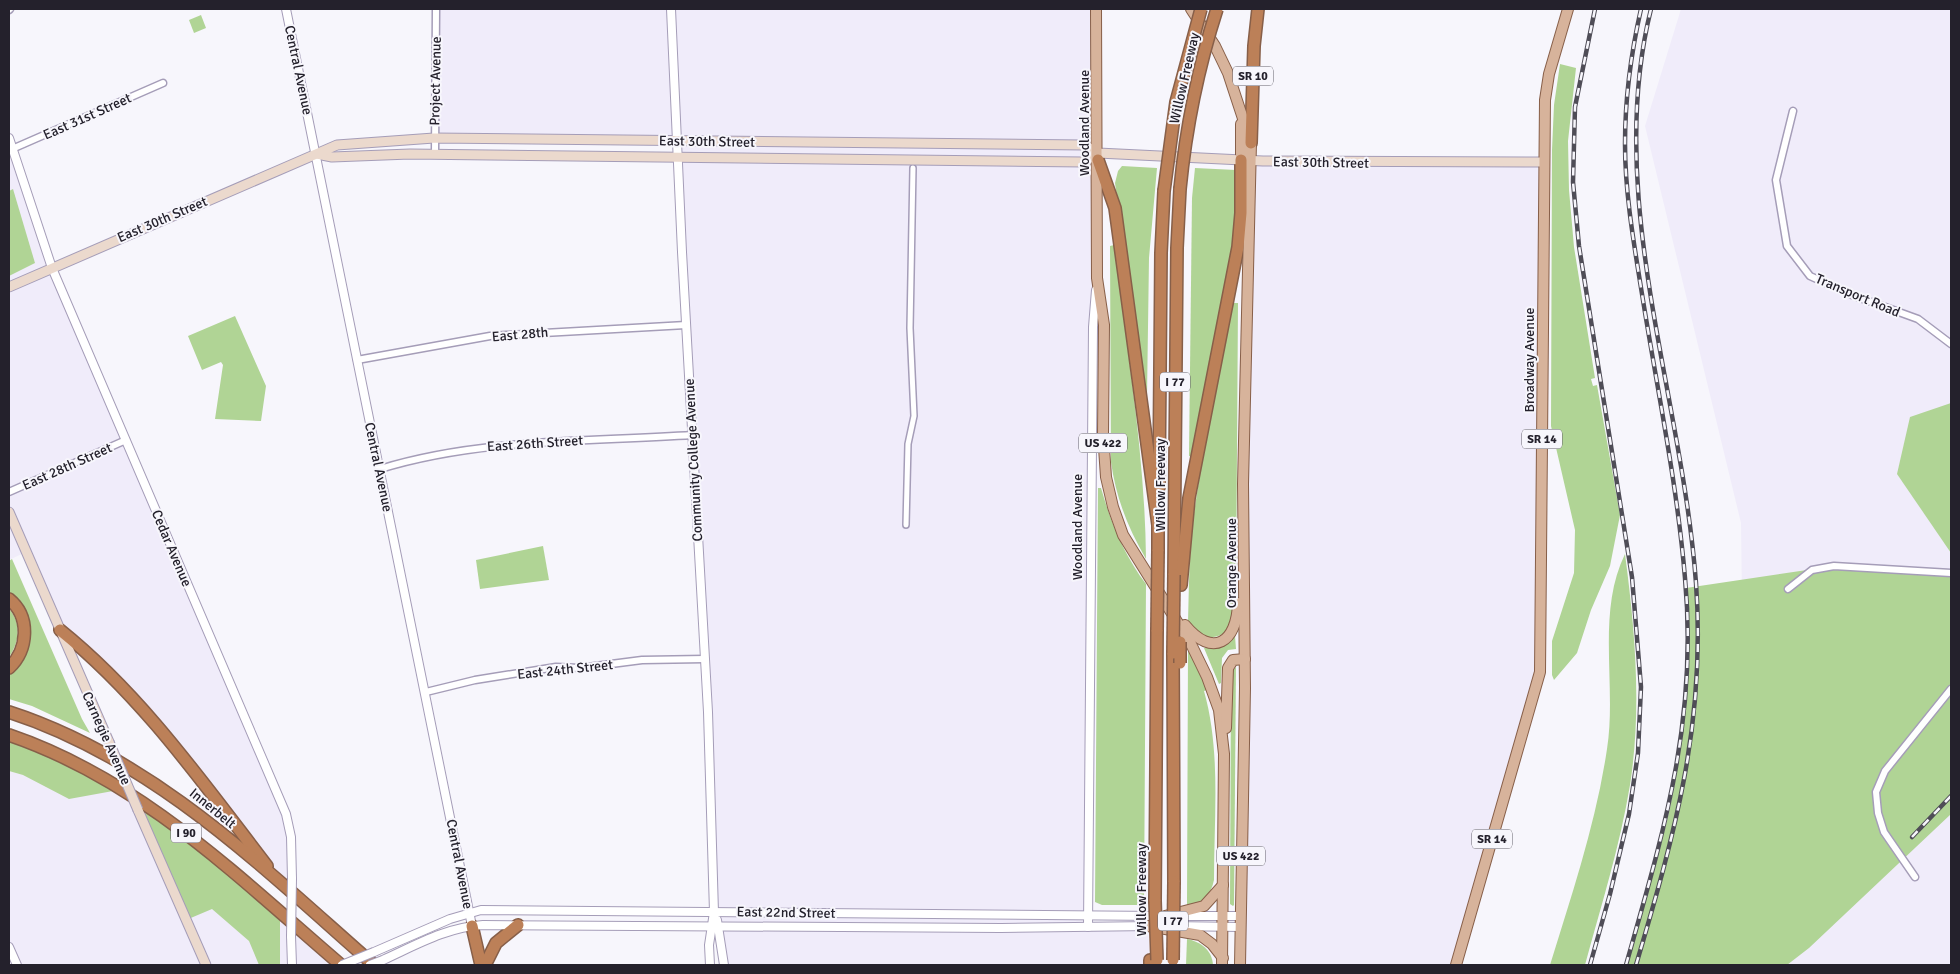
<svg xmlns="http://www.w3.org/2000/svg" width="1960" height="974" viewBox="0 0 1960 974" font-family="Signika,sans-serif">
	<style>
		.built { fill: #f0ecfa }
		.green { fill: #b0d495 }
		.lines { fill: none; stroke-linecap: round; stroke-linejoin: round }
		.pedestrian-casing { stroke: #a59db8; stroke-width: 8 }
		.minor-casing { stroke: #a59db8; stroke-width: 9 }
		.tertiary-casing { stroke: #a59db8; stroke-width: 10 }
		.secondary-casing { stroke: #a59db8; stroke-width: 11 }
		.primary-casing { stroke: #875f49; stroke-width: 12 }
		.motorway-casing { stroke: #875f49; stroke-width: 14 }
		.pedestrian { stroke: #fff; stroke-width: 5 }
		.minor { stroke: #fff; stroke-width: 6 }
		.tertiary { stroke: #fff; stroke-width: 8 }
		.secondary { stroke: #ebd9cd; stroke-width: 9 }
		.primary { stroke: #d7b39b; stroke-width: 10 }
		.motorway { stroke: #bc8058; stroke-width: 11 }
		.rail-casing { stroke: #4f4d57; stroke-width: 4.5 }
		.rail { stroke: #f7f6fc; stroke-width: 2.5; stroke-dasharray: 8; stroke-linecap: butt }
		.tertiary-bridge-casing { stroke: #a59db8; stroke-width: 10; stroke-linecap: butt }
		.secondary-bridge-casing { stroke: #a59db8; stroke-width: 11; stroke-linecap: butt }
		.motorway-bridge-casing { stroke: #875f49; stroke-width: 14; stroke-linecap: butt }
		.tertiary-bridge { stroke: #fff; stroke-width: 8 }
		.secondary-bridge { stroke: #ebd9cd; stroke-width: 9 }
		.motorway-bridge { stroke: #bc8058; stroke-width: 11 }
		.labels { text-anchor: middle; stroke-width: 4; stroke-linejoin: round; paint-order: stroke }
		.shield { fill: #f7f6fc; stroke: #63616a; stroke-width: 1 }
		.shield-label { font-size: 12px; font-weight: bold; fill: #24212c }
		.street-label { font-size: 14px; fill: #24212c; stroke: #f7f6fc }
	</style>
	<rect width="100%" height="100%" fill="#f7f6fc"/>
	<!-- built -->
	<g class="built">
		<polygon points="436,9 1096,9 1088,926 1148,926 1150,965 724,965 714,912 676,141 434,138"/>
		<polygon points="1681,9 1951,9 1951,965 1787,965 1809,947 1744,756 1741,523 1645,126"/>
		<polygon points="9,139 52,268 286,814 292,894 135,699 60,630 26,552 9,560"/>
		<polygon points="1250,161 1544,162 1541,657 1456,965 1240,965"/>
		<polygon points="9,771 23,775 124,789 341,965 9,965"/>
	</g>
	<!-- green -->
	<g class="green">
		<polygon points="201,15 206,28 194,33 189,20"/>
		<polygon points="1560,64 1576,68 1568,141 1569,190 1574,247 1595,378 1591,379 1593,386 1597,385 1620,515 1610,566 1591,610 1577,653 1554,680 1552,675 1552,641 1574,573 1575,530 1551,426 1552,150 1554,105"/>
		<polygon points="1122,166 1157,168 1149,258 1147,396 1144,395 1115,183 1118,171"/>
		<polygon points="1195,168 1236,170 1237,227 1192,457 1189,456 1192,198"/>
		<polygon points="13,189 35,263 9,276 9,191"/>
		<path d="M1114 245C1127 350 1145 454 1146 559 1128 528 1116 498 1111 462L1110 246Z"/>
		<path d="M1233 303H1238L1236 597 1234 615 1227 631C1211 643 1200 636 1188 623 1189 589 1189 554 1193 520 1203 447 1220 375 1233 303Z"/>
		<polygon points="235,316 266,386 261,421 215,419 223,365 221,362 202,370 188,336"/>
		<polygon points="1951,403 1951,553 1897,474 1910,417"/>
		<path d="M1098 488H1101C1111 523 1124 555 1146 584L1144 905H1102L1095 902Z"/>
		<polygon points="543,546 549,580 480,589 476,560"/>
		<path d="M1625 554C1635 630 1642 708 1630 785 1620 846 1601 906 1585 965H1550C1572 894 1596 823 1607 749 1617 686 1596 613 1625 554Z"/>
		<polygon points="12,559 82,719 90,733 32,706 9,699 9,675 24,656 29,641 17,600 9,593 9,561"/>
		<path d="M1834 566 1951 573V814L1809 948 1787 965H1626C1641 913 1658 861 1670 808 1685 735 1691 662 1686 588Z"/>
		<path d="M9 609C22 623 19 643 9 657Z"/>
		<polygon points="1235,636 1236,649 1228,650 1222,658 1221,683 1219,684 1204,648 1228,642"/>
		<path d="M1188 650 1207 690 1204 691C1221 751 1214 817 1214 880 1211 895 1203 904 1187 905Z"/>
		<polygon points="1236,667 1234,905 1233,906 1230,904 1231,673"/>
		<polygon points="9,735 124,789 69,799 23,775 9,771"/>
		<polygon points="150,806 280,912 280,965 259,965 249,941 212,909 186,920 138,810"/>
		<path d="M1187 939C1201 942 1212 950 1213 965H1186Z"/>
	</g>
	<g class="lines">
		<!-- pedestrian casing -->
		<g class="pedestrian-casing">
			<polyline id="pedestrian" points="906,525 908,444 914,416 910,328 913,168"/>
		</g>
		<!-- minor casing -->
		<g class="minor-casing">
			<g id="minor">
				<polyline points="9,10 10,9"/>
				<polyline points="1793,111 1776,180 1787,246 1810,276 1852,295 1918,319 1951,344"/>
				<polyline points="12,149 163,83"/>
				<polyline points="435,154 436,9"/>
				<polyline points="357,360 490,336 686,325"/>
				<path d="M380 469C481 438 587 442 692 435"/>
				<polyline points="9,492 126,440"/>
				<polyline points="1788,589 1812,570 1834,566 1951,573"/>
				<polyline points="426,692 475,680 556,667 580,668 642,660 705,659"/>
				<polyline points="1915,877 1884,832 1878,813 1876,792 1885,771 1951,689"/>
			</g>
		</g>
		<!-- tertiary casing -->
		<g class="tertiary-casing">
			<g id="tertiary">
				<polyline points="286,9 472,926"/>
				<polyline points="671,9 682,252 708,712 714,912 709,945 710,965"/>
				<polyline points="9,138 52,268 286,814 291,837 292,879"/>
				<polyline points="1178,916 1241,916"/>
				<polyline points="717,920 724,965"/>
				<polyline points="1171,926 1241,927"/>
				<polyline points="1088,927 1093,327 1096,290"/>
				<polyline points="291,936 292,965"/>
				<polyline points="9,947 17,965"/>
				<polyline points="374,952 450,919 481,910 1159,916"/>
				<path d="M383 960C416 945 447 927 483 925L1001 928 1152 926"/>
			</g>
		</g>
		<!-- secondary casing -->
		<g class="secondary-casing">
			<g id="secondary">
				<polyline points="317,154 332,157 410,154 1084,162 1098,153"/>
				<polyline points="9,287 337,145 434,138 1084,145 1098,153 1263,161 1544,162"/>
				<polyline points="9,512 109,742"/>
				<polyline points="138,810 206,965"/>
			</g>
		</g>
		<!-- primary casing -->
		<g class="primary-casing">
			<g id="primary">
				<polyline points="1096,9 1097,278 1104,325 1103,433 1106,477 1113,507 1123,535 1191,644 1207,677 1219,710 1224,754 1222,965"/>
				<polyline points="1191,9 1215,46 1228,73 1251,143 1243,484 1245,688 1240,965"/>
				<polyline points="1241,124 1241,160"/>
				<path d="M1185 625C1213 659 1237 642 1238 603"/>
				<polyline points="1226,728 1228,668 1233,660 1245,659"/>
				<polyline points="1165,916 1204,906 1223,885"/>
				<polyline points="1148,926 1200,935 1212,944 1223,958"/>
				<polyline points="1456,965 1540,672 1545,100 1549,74 1568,9"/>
			</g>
		</g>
		<!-- motorway casing -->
		<g class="motorway-casing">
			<g id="motorway">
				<polyline points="1251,143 1254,46 1258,9"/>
				<polyline points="1098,160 1115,208 1158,525"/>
				<polyline points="1159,487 1161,253 1164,191"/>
				<polyline points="1158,551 1158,518"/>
				<polyline points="1174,575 1177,248 1180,189"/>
				<polyline points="1181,585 1189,498 1238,247 1241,213 1241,160"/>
				<path d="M9 599C31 617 28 650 9 668"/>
				<path d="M60 630C142 696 203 783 267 866"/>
				<polyline points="1173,653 1174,882"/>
				<path d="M9 712C154 759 262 867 374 965"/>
				<path d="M9 735C141 780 237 876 341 965"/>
				<polyline points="1155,901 1157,630"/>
				<polyline points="472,926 481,965"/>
				<polyline points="485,965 496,943 518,925"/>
				<polyline points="1150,965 1150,960"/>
			</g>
		</g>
		<!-- pedestrian -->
		<use href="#pedestrian" class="pedestrian"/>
		<!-- minor -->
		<use href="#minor" class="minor"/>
		<!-- tertiary -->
		<use href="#tertiary" class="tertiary"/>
		<!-- secondary -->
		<use href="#secondary" class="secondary"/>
		<!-- primary -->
		<use href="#primary" class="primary"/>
		<!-- motorway -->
		<use href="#motorway" class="motorway"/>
		<!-- rail casing -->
		<g class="rail-casing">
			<g id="rail">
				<polyline points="1912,837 1951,796"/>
				<polyline points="1590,965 1610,894 1629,814 1638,753 1641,687 1632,577 1579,246 1573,182 1575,107 1595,9"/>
				<path d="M1626 965C1664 831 1698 720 1685 578 1677 483 1657 388 1642 294 1634 244 1625 194 1625 144 1625 98 1631 53 1641 9"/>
				<path d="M1636 965C1675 833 1706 723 1696 583 1682 394 1604 197 1651 9"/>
			</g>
		</g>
		<!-- rail -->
		<use href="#rail" class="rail"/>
		<!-- tertiary-bridge casing -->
		<g class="tertiary-bridge-casing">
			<g id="tertiary-bridge">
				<polyline points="291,936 292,879"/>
				<polyline points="342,965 374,952"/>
				<polyline points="370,965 383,960"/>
			</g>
		</g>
		<!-- secondary-bridge casing -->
		<g class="secondary-bridge-casing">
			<polyline id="secondary-bridge" points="109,742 138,810"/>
		</g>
		<!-- motorway-bridge casing -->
		<g class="motorway-bridge-casing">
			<g id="motorway-bridge">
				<path d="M1180 189C1186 127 1198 68 1217 9"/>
				<polyline points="1164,191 1176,102 1201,9"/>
				<polyline points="1157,630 1158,551"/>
				<polyline points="1173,653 1174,575"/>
				<polyline points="1180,663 1180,642"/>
				<polyline points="1155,901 1157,960"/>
				<polyline points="1173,960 1174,882"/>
			</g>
		</g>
		<!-- tertiary-bridge -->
		<use href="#tertiary-bridge" class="tertiary-bridge"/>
		<!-- secondary-bridge -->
		<use href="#secondary-bridge" class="secondary-bridge"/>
		<!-- motorway-bridge -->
		<use href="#motorway-bridge" class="motorway-bridge"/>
	</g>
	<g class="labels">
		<!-- shield labels -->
		<g class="shield">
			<rect x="1233" y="66.5" width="40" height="19" rx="4"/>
			<rect x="1160" y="372.5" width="30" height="19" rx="4"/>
			<rect x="1522" y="429.5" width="40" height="19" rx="4"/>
			<rect x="1079" y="433.5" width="48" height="19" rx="4"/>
			<rect x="171" y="823.5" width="30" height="19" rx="4"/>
			<rect x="1472" y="829.5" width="40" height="19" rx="4"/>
			<rect x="1217" y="846.5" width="48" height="19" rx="4"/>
			<rect x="1158" y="911.5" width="30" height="19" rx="4"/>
		</g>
		<g class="shield-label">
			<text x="1253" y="80">SR 10</text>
			<text x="1175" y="386">I 77</text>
			<text x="1542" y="443">SR 14</text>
			<text x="1103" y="447">US 422</text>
			<text x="186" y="837">I 90</text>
			<text x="1492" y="843">SR 14</text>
			<text x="1241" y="860">US 422</text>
			<text x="1173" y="925">I 77</text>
		</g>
		<!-- street labels -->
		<g class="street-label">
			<text transform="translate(299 70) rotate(78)" y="5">Central Avenue</text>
			<text transform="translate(1184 78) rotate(-77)" y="5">Willow Freeway</text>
			<text transform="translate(435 81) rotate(-89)" y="5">Project Avenue</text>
			<text transform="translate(87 116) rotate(-24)" y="5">East 31st Street</text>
			<text transform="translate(1084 123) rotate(-90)" y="5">Woodland Avenue</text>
			<text transform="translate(707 141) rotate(1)" y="5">East 30th Street</text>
			<text transform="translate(1321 162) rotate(1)" y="5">East 30th Street</text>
			<text transform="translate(162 219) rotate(-23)" y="5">East 30th Street</text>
			<text transform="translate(1858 295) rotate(23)" y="5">Transport Road</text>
			<text transform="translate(520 334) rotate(-5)" y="5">East 28th</text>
			<text transform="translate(1529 360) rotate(-90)" y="5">Broadway Avenue</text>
			<text transform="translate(535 443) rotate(-4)" y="5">East 26th Street</text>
			<text transform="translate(693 460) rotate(-93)" y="5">Community College Avenue</text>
			<text transform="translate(67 466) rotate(-24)" y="5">East 28th Street</text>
			<text transform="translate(379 467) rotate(78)" y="5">Central Avenue</text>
			<text transform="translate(1160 485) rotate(-90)" y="5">Willow Freeway</text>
			<text transform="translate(1077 527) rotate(-90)" y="5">Woodland Avenue</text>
			<text transform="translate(172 548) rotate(67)" y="5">Cedar Avenue</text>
			<text transform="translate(1231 563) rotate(-90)" y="5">Orange Avenue</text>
			<text transform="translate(565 669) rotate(-6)" y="5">East 24th Street</text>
			<text transform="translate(107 738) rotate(66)" y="5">Carnegie Avenue</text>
			<text transform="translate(213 808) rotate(39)" y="5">Innerbelt</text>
			<text transform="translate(460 864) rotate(79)" y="5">Central Avenue</text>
			<text transform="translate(1141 890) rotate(-90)" y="5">Willow Freeway</text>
			<text transform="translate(786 912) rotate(1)" y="5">East 22nd Street</text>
		</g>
	</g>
	<!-- border -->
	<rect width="1960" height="974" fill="none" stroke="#24212c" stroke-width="20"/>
</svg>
